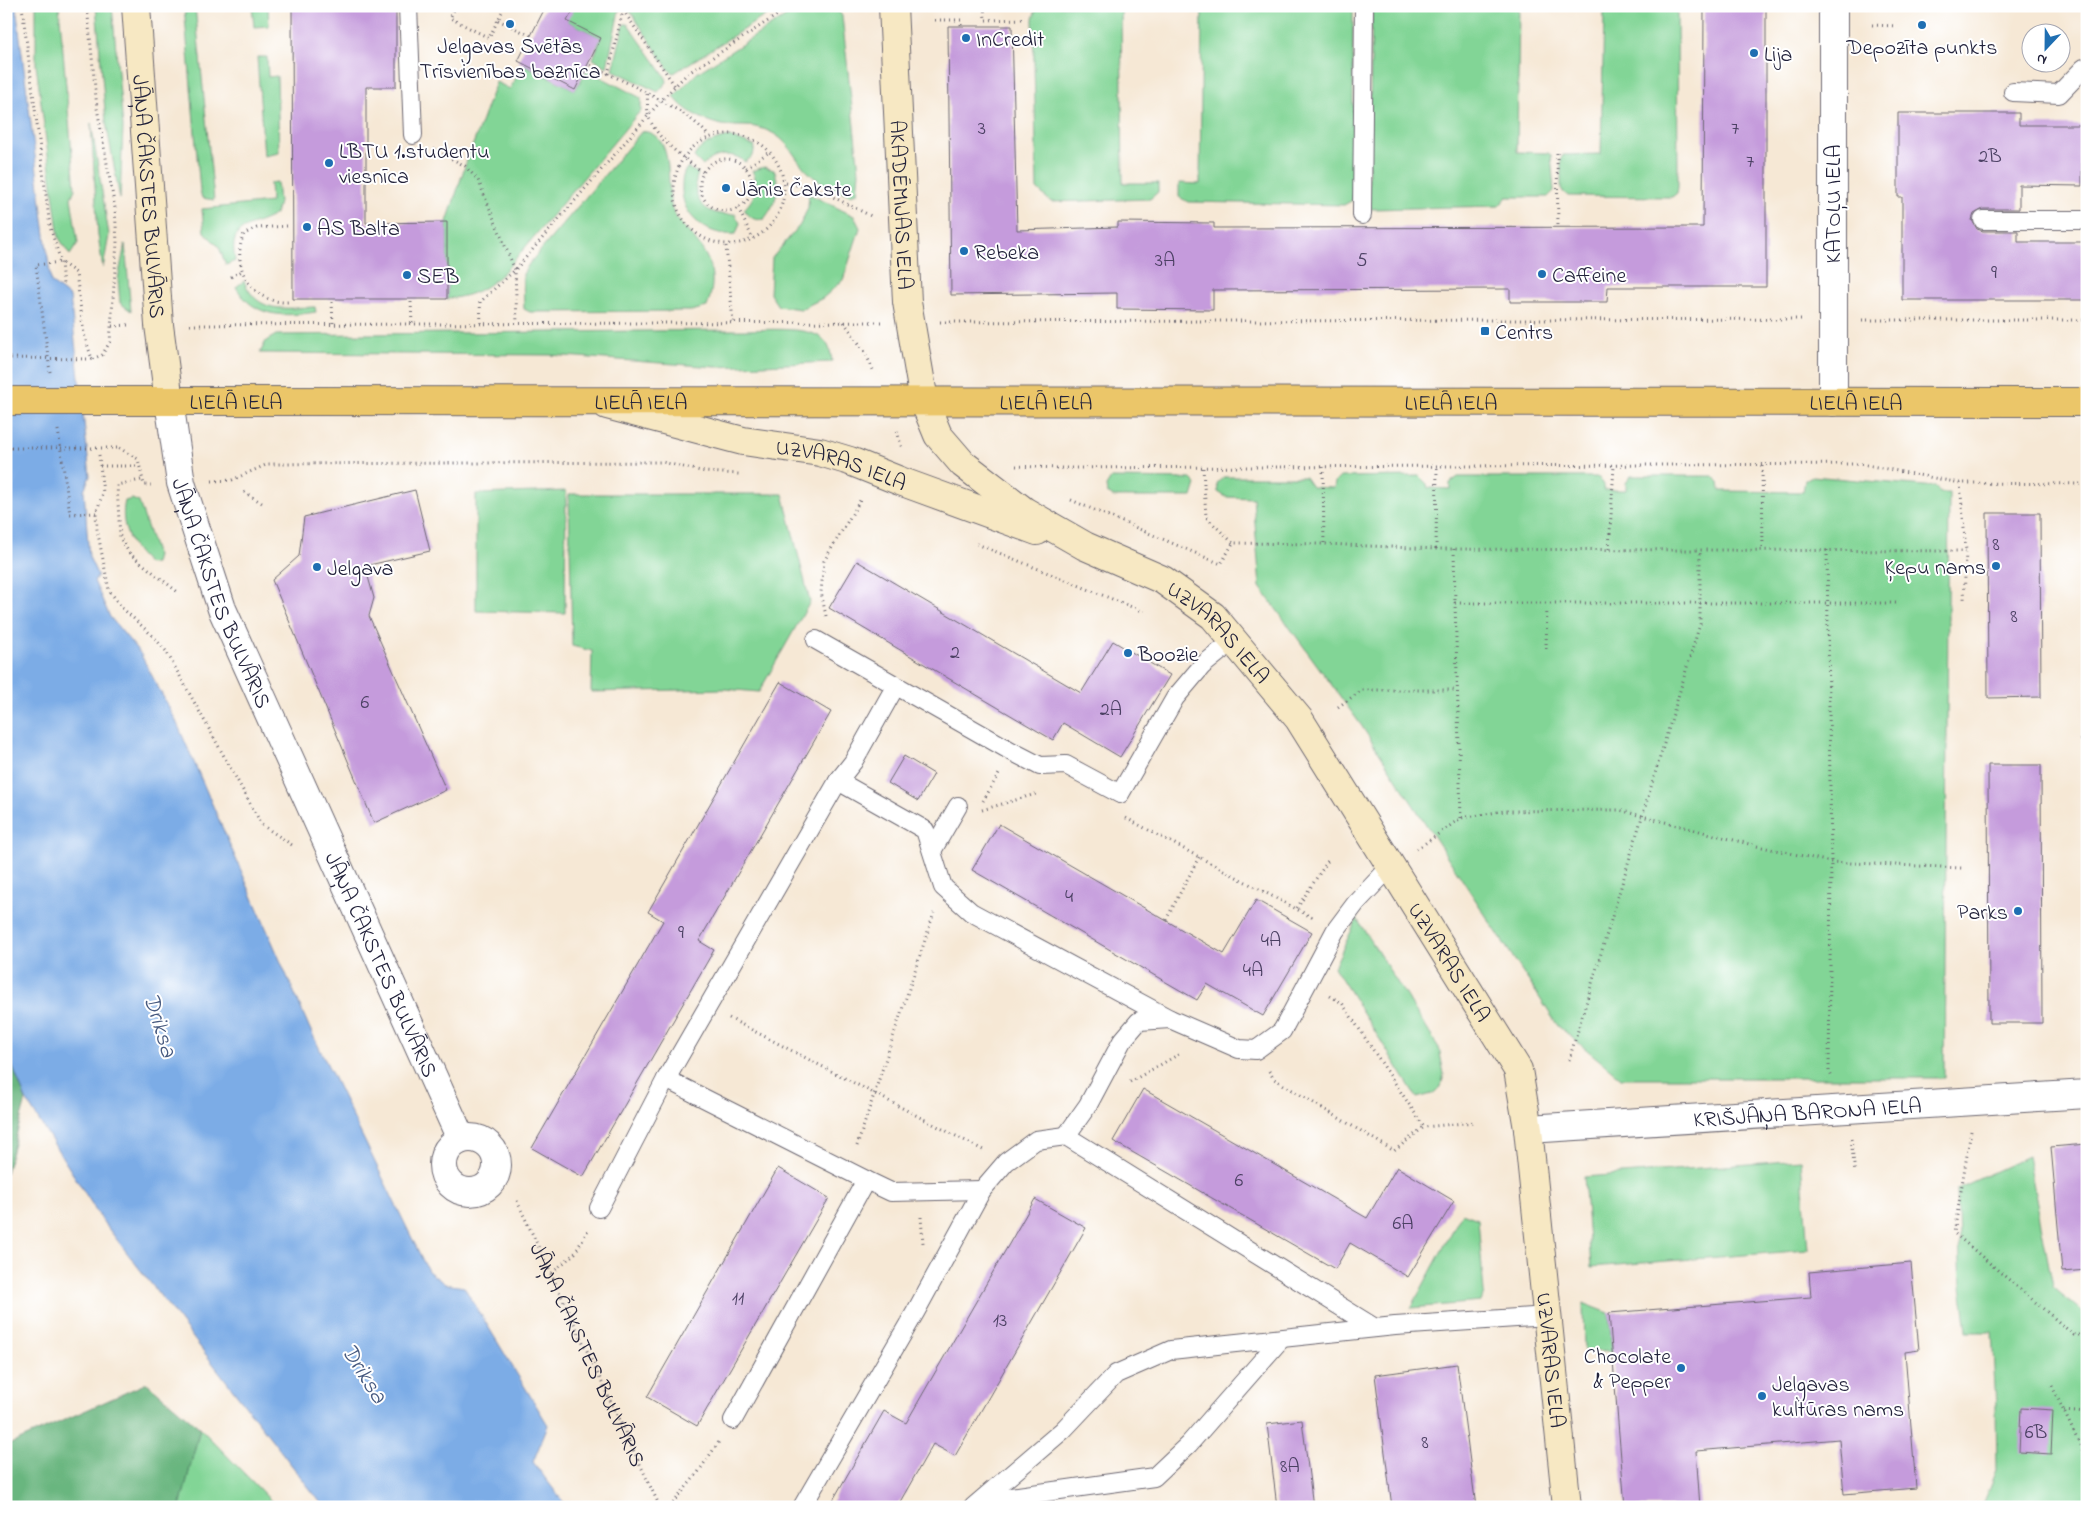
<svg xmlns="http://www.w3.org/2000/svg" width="2093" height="1513" viewBox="0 0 2093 1513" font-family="'Indie Flower',sans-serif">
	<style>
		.green { fill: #82d596; stroke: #527c68 }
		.forest { fill: #69b67f; stroke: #466c5d }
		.water { fill: #7bace6; stroke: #4e6790 }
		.building { fill: #c59bdc }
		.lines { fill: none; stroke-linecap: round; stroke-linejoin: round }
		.lane-casing { stroke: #6c6771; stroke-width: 20 }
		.street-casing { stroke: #6c6771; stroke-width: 30 }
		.secondary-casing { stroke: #6c6771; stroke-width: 30 }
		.primary-casing { stroke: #6c6771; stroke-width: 30 }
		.path { stroke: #6c6771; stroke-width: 3; stroke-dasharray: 1 4; stroke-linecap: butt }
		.lane { stroke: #fff; stroke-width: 18 }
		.street { stroke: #fff; stroke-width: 28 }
		.secondary { stroke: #f7e8c3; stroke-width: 28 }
		.primary { stroke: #ebc669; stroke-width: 28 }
		.primary-bridge-casing { stroke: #6c6771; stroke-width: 30; stroke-linecap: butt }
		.path-bridge { stroke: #6c6771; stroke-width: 3; stroke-dasharray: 1 4; stroke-linecap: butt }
		.primary-bridge { stroke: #ebc669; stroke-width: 28 }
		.poi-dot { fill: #1f6fb2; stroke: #fff; stroke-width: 2 }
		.labels { text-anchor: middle; stroke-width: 4; stroke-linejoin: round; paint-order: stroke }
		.number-label { font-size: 20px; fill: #4b4063 }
		.poi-label { font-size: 22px; fill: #22223b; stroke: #fff; text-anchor: start }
		.street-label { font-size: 22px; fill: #22223b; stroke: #fff }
		.water-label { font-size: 24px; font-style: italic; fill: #46597f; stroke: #fff }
	</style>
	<rect width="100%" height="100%" fill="#fff"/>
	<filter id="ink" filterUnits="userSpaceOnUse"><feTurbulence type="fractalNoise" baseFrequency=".02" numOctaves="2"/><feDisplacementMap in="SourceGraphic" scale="10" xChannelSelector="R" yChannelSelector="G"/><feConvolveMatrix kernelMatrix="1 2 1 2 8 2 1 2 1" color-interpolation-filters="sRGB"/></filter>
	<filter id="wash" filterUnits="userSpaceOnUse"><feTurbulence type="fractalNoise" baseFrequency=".0096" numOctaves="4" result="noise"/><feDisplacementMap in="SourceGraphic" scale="20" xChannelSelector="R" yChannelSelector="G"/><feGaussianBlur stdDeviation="1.12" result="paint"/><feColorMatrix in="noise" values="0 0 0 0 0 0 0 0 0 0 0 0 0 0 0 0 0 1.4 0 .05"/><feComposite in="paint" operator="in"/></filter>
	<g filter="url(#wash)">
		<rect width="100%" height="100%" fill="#f6e8d5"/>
		<!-- green -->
		<g class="green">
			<polygon points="36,6 59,6 75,189 71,198 78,243 70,255 59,238 36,65"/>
			<polygon points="96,6 112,6 123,127 120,199 106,122"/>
			<polygon points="184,6 195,6 214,200 202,198 200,191"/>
			<polygon points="252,6 268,6 269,26 254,27"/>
			<polygon points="564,6 620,6 607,67 593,59 601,38 567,21"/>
			<polygon points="628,6 755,6 771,12 674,73 669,70 628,8"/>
			<path d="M802 6H835L842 16 859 172 857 193 850 195C836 189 818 183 807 171 790 153 788 136 760 128 746 124 732 128 718 124 704 121 681 109 674 96L697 73Z"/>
			<polygon points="1037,6 1121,6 1123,183 1158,183 1158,192 1150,199 1051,202 1037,189 1033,19"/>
			<polygon points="1202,6 1353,6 1353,200 1344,205 1188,202 1179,197 1179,183 1200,184"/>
			<polygon points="1374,6 1519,6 1517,152 1548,153 1551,155 1554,191 1548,197 1507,197 1499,206 1372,209 1368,206 1372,11"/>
			<polygon points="1607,6 1676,6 1677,8 1678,187 1677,193 1672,197 1568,196 1561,190 1561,159 1563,155 1601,154 1604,12"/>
			<polygon points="624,24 628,24 666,78 667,82 658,92 613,70"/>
			<polygon points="257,57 267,57 268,77 277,76 279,153 264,156"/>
			<path d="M523 64 575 90 587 70 641 98V110L506 270C486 289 476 295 447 299V222L465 166 496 82 510 89Z"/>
			<polygon points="91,123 109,235 103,268 98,235"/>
			<path d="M642 131C677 134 665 187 672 209 676 219 683 226 690 234 711 257 718 276 707 307L691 311 530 312 524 309 523 274 529 264Z"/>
			<path d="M729 137 755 146 753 156 745 162C733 151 713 154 703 166L694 157C700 144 715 140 729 137Z"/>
			<path d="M764 167 774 170C782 188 775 205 764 219 754 221 750 218 744 209 755 199 760 184 752 171Z"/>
			<path d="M687 168 698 173C688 201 709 218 735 214L740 223 736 234C708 237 680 216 682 186 682 179 683 173 687 168Z"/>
			<path d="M277 182 279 202 276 214C251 230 228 221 235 261L226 265 219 247 204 232 202 209 271 202 270 183Z"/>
			<polygon points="809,194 854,216 860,228 843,280 823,298 801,309 778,306 770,294 772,258 800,225 808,208"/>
			<polygon points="125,244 131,311 120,303 118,279"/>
			<path d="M244 281C258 315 285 308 315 307L316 312C283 317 254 318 236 287Z"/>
			<path d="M733 330C755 331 809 324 824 340 830 346 831 354 832 362L716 367 550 355 260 353 266 341 276 335Z"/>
			<polygon points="1419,476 1427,484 1428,488 1450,489 1450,483 1458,477 1599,477 1604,485 1604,490 1626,490 1626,483 1631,476 1713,476 1719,482 1720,491 1803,492 1805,480 1812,476 1936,487 1940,493 1949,493 1944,1078 1621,1078 1558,1026 1361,725 1260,587 1253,498 1226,497 1218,492 1217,483 1224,477 1305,477 1312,487 1334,488 1335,482 1340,477"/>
			<polygon points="1111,478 1191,479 1196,484 1192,497 1114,497 1107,493 1106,486"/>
			<polygon points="566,491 565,613 476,611 476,494"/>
			<polygon points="569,494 783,494 810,602 759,692 724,689 591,692 592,651 572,646"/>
			<path d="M132 499 139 502 157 556 155 563 149 564C131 549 119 525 125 501Z"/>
			<polygon points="1357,919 1439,1048 1444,1074 1441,1087 1432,1094 1417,1098 1334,967"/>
			<polygon points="2028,1156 2053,1287 2087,1316 2087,1507 1982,1507 1997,1470 1996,1407 1992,1331 1967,1331 1961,1286 1957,1189"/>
			<polygon points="1801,1160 1808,1250 1591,1267 1584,1177"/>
			<polygon points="1462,1213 1478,1219 1484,1293 1481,1302 1411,1308"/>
			<polygon points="1583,1303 1609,1313 1612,1352 1584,1351"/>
			<polygon points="200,1428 277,1507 180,1507"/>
		</g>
		<!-- forest -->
		<g class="forest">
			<polygon points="6,1050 26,1100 6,1173"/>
			<polygon points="147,1383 200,1428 180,1507 6,1507 6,1446"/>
		</g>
		<!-- water -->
		<polygon class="water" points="6,6 16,6 51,282 70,297 90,476 84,490 89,557 98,576 94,581 110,617 140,653 176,721 310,1029 428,1271 445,1284 464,1287 548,1425 533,1462 567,1507 324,1507 104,1223 26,1100 6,1050"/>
		<g id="blocks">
			<!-- building -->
			<g class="building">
				<polygon points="292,6 396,6 396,87 366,87 366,223 447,222 447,299 293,299"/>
				<polygon points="546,6 576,6 567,21 601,38 575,90 518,61"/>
				<polygon points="1704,6 1766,6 1766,287 1608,287 1607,302 1510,302 1510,289 1213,290 1213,310 1117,309 1117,293 951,295 948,26 1012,26 1017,230 1118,227 1118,222 1214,223 1214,228 1703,227"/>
				<polygon points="1898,113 2019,113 2019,125 2082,125 2082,186 2019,185 2019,209 1983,209 1974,214 1972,220 1977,229 1983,231 2018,231 2018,242 2086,242 2087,300 1902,300 1902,197 1898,197"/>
				<polygon points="415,490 430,551 365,566 374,598 369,616 446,790 374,823 272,580 299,556 304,517"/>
				<polygon points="1987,513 2040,513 2041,697 1988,698"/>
				<polygon points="857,561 1081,693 1113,641 1170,675 1120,757 1063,723 1053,740 829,608"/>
				<polygon points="780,682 831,712 699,941 714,950 583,1177 532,1148 663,921 648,912"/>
				<polygon points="904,756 934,774 918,801 888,783"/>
				<polygon points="1988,765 2041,765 2042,1023 1989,1023"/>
				<polygon points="999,824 1224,954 1256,900 1312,932 1263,1016 1207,984 1197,1000 972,870"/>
				<polygon points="1143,1089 1367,1218 1397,1167 1454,1201 1408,1277 1350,1243 1335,1269 1113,1141"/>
				<polygon points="2087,1144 2087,1270 2062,1272 2051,1147"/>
				<polygon points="778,1168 829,1198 697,1426 647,1397"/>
				<polygon points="1035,1199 1086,1228 955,1456 933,1444 897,1507 829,1507 884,1411 906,1423"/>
				<polygon points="1911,1263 1919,1350 1905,1352 1916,1488 1844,1494 1839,1439 1696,1451 1700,1507 1625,1507 1609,1313 1811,1297 1809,1272"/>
				<polygon points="1457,1364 1476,1507 1392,1507 1375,1375"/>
				<polygon points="2021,1408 2053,1410 2051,1454 2019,1452"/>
				<polygon points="1302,1420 1313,1507 1277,1507 1267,1424"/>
			</g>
		</g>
	</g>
	<g filter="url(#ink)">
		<use href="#blocks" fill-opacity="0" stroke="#6c6771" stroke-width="1"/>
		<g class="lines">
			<!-- lane casing -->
			<g class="lane-casing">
				<g id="lane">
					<polyline points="408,6 413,135"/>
					<polyline points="2013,92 2059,94 2084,68 2087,69"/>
					<polyline points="1362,215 1364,6"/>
					<polyline points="1983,220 2087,220"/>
					<polyline points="816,640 1011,751 1040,766 1066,765 1120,794 1175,698 1202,666 1234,640"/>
					<polyline points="838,781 853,762 895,687"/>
					<polyline points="932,851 958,806"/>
					<polyline points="666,1079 866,1180"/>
					<polyline points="1066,1136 1088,1105 1122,1041 1139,1021 1170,1019 1239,1049 1256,1050 1282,1031 1335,931 1356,903 1391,866"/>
					<polyline points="599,1208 666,1079 838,781 925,830 943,887 971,912 1170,1019"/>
					<polyline points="733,1420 866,1180 891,1192 982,1190"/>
					<polyline points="981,1501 1154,1477 1189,1444 1281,1339"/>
					<polyline points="802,1507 916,1311 982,1190 1006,1162 1036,1140 1066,1136 1375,1328"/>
					<polyline points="973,1507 1063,1430 1116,1374 1171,1350 1395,1326 1547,1316"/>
				</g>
			</g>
			<!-- street casing -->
			<g class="street-casing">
				<g id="street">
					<polyline points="1833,6 1833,402"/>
					<path id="s2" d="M169 401 181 483 222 609 461 1139"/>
					<path id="s3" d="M1528 1129 2087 1094"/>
					<circle cx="470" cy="1165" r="27"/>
				</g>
			</g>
			<!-- secondary casing -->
			<g class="secondary-casing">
				<g id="secondary">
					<path id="s4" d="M136 6 159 325 169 401"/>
					<path id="s5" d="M893 6 907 302 924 401 938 435 963 464 1024 511 1085 546 1163 580 1213 616 1299 719 1518 1070 1528 1129 1567 1507"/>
					<path id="s6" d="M607 405 743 441 820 452 850 461 900 481 1037 531"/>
				</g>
			</g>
			<!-- primary casing -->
			<g class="primary-casing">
				<g id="primary">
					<path id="s7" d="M65 401 2087 402"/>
				</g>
			</g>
			<!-- path -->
			<g class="path">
				<polyline points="22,6 50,227 61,262 63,285"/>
				<polyline points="456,6 450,18 489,38 505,6"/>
				<polyline points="984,6 985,20 1025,19"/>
				<polyline points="935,9 984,6"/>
				<polyline points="623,10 675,86"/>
				<polyline points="498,20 531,36"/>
				<polyline points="935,20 961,20 961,26"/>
				<polyline points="1872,25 1897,26"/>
				<path d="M590 65C617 78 695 113 708 136"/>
				<polyline points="608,74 624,6"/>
				<path d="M647 94C648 100 647 108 648 114 654 138 685 159 703 172"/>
				<circle cx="729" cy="189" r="55"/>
				<polyline points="434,149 465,166 478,180 515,270 517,323"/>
				<polyline points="1557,153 1558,227"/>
				<circle cx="726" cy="185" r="26"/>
				<polyline points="746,168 769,152"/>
				<polyline points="786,183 819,190 873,217"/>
				<polyline points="738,208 753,239"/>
				<path d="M287 226 257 228 244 234C230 266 252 304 288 302"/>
				<polyline points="726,246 733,322"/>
				<polyline points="231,277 242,271"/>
				<polyline points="332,302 333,324"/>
				<polyline points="411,302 412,324"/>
				<polyline points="1862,320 2087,320"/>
				<polyline points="844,322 865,352 874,372"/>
				<polyline points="940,322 1804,319"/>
				<polyline points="481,323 480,302 515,270 665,96 687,74 791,6"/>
				<polyline points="190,325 881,322"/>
				<polyline points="112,326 129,325"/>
				<polyline points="50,372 36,265 61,262 76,273 84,334 92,359 102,355 110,342 117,242 115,208 97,108 87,6"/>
				<polyline points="58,430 70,514 96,513"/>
				<polyline points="897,431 902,449"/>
				<polyline points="119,448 138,459 144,485 151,485"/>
				<polyline points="99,455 103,493 96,513 97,529 109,590 122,608 153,636 166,651 262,825 292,845"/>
				<polyline points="100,466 139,466"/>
				<polyline points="1016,466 1058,468 1861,464 1960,483 2087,484"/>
				<polyline points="1762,466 1763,550"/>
				<polyline points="1323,467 1324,544"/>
				<polyline points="1203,468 1206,517 1233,543"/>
				<polyline points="141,480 117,485 120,538 130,554 179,593"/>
				<polyline points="212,481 232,480 268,464 662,462 705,472 739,474"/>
				<polyline points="1960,483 1966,551 1964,600"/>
				<polyline points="244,492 262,503"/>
				<polyline points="1071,500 1221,564 1233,543 1324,544 1436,549 1966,551"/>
				<polyline points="977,544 1144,612"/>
				<polyline points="1436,549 1437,467"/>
				<polyline points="1454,549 1455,603"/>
				<polyline points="1609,549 1614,466"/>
				<polyline points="1827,550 1831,862 1829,1071 1833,1079"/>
				<polyline points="826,616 821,592 824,561 861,499"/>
				<polyline points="1546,649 1547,604"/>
				<polyline points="1338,707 1362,690 1456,690"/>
				<polyline points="2080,740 2087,739"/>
				<polyline points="983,801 999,774"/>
				<polyline points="982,810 1039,793"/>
				<polyline points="1126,818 1315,919"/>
				<polyline points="1461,818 1455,603 1897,603"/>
				<polyline points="1417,849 1461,818 1504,811 1619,810 1757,846 1831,862 1962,868"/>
				<polyline points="1297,908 1329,859"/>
				<polyline points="1166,920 1199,857"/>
				<polyline points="1330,996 1342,1003 1424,1127 1475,1122"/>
				<polyline points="729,1018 983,1150"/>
				<polyline points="1569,1060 1700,624 1700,550"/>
				<polyline points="1269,1071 1274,1079 1394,1151 1424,1127"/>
				<polyline points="1130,1082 1181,1053"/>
				<polyline points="1971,1131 1954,1233 2074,1335 2087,1335"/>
				<polyline points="1851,1139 1855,1173"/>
				<polyline points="857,1146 934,913"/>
				<path id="s1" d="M517 1201 660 1507"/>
				<polyline points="921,1217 923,1243"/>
				<polyline points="552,1273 575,1253 588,1230"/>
				<polyline points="2052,1386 2087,1460"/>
				<polyline points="2064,1411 2087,1413"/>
				<polyline points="1933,1505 1933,1507"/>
				<polyline points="670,1507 697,1474 720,1440"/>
			</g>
			<!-- lane -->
			<use href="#lane" class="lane"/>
			<!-- street -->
			<use href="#street" class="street"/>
			<!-- secondary -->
			<use href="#secondary" class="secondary"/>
			<!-- primary -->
			<use href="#primary" class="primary"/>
			<!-- primary-bridge casing -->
			<g class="primary-bridge-casing">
				<polyline id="primary-bridge" points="6,401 65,401"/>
			</g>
			<!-- path-bridge -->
			<g class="path-bridge">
				<polyline points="6,358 92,359"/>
				<polyline points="6,448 119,448"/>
			</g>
			<!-- primary-bridge -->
			<use href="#primary-bridge" class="primary-bridge"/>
		</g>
	</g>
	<!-- markers -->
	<g class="poi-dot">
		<circle cx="510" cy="24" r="5"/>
		<circle cx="1922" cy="25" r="5"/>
		<circle cx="966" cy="38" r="5"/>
		<circle cx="1754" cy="53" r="5"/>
		<circle cx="329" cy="163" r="5"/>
		<circle cx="726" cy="188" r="5"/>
		<circle cx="307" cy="227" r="5"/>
		<circle cx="964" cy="251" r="5"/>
		<circle cx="1542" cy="274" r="5"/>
		<circle cx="407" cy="275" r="5"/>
		<rect x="1480" y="326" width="10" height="10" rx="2.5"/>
		<circle cx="1996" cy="566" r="5"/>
		<circle cx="317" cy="567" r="5"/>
		<circle cx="1128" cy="653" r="5"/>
		<circle cx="2018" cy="911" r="5"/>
		<circle cx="1681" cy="1368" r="5"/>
		<circle cx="1762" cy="1396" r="5"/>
	</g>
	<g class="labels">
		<!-- number labels -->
		<g class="number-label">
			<text x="982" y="134">3</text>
			<text x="1735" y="134">7</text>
			<text x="1990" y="162">2B</text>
			<text x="1750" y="167">7</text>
			<text x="1165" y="266">3A</text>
			<text x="1362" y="266">5</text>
			<text x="1994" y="278">9</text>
			<text x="1996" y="550">8</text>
			<text x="2014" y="622">8</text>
			<text x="955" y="658">2</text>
			<text x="365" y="708">6</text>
			<text x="1111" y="715">2A</text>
			<text x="1069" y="902">4</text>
			<text x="681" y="938">9</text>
			<text x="1271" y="946">4A</text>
			<text x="1253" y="976">4A</text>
			<text x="1239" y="1186">6</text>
			<text x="1403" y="1229">6A</text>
			<text x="738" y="1304">11</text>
			<text x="1000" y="1326">13</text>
			<text x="2036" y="1438">6B</text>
			<text x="1425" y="1448">8</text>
			<text x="1290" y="1472">8A</text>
		</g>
		<!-- poi labels -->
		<g class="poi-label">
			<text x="976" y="46">InCredit</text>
			<text x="510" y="53" text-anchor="middle">Jelgavas Svētās<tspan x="510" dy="25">Trīsvienības baznīca</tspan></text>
			<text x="1922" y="54" text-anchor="middle">Depozīta punkts</text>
			<text x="1764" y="61">Lija</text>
			<text x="339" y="158">LBTU 1.studentu<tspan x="339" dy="25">viesnīca</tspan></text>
			<text x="736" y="196">Jānis Čakste</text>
			<text x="317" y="235">AS Balta</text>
			<text x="974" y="259">Rebeka</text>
			<text x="1552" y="282">Caffeine</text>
			<text x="417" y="283">SEB</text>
			<text x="1495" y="339">Centrs</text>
			<text x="1986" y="574" text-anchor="end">Ķepu nams</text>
			<text x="327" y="575">Jelgava</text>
			<text x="1138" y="661">Boozie</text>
			<text x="2008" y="919" text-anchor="end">Parks</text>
			<text x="1671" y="1363" text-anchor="end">Chocolate<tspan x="1671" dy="25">&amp; Pepper</tspan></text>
			<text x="1772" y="1391">Jelgavas<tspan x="1772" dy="25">kultūras nams</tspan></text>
		</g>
		<!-- street labels -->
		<g class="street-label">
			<text dy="8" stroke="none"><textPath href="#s4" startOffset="191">JĀŅA ČAKSTES BULVĀRIS</textPath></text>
			<text dy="8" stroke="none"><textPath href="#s5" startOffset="199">AKADĒMIJAS IELA</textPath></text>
			<text transform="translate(1832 204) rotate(-90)" y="8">KATOĻU IELA</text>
			<text dy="8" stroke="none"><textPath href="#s7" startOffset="576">LIELĀ IELA</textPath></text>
			<text dy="8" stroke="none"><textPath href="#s7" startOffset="981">LIELĀ IELA</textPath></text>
			<text dy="8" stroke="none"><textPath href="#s7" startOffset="1386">LIELĀ IELA</textPath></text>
			<text dy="8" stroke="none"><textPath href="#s7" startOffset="171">LIELĀ IELA</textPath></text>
			<text dy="8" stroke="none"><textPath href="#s7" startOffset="1791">LIELĀ IELA</textPath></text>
			<text dy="8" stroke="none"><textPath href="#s6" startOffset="242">UZVARAS IELA</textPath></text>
			<text dy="8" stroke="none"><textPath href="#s2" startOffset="200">JĀŅA ČAKSTES BULVĀRIS</textPath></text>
			<text dy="8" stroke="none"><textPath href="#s5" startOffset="781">UZVARAS IELA</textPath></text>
			<text dy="8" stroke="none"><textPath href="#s5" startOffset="1186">UZVARAS IELA</textPath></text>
			<text dy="8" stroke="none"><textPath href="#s2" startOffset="605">JĀŅA ČAKSTES BULVĀRIS</textPath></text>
			<text dy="8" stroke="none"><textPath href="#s3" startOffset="280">KRIŠJĀŅA BARONA IELA</textPath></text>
			<text dy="8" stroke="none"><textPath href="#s1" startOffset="169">JĀŅA ČAKSTES BULVĀRIS</textPath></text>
			<text dy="8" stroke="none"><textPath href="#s5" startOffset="1606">UZVARAS IELA</textPath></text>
		</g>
		<!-- water labels -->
		<g class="water-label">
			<text transform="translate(161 1025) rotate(73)" y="8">Driksa</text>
			<text transform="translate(365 1373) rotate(58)" y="8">Driksa</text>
		</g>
	</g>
	<!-- margin -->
	<rect width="2093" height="1513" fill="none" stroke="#fff" stroke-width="25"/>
	<!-- north arrow -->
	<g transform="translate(2046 48) rotate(202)"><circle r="24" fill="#ffffff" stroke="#a7a7b1"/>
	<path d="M0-4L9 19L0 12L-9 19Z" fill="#1f6fb2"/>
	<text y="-8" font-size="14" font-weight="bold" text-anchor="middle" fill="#22223b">N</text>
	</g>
</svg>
